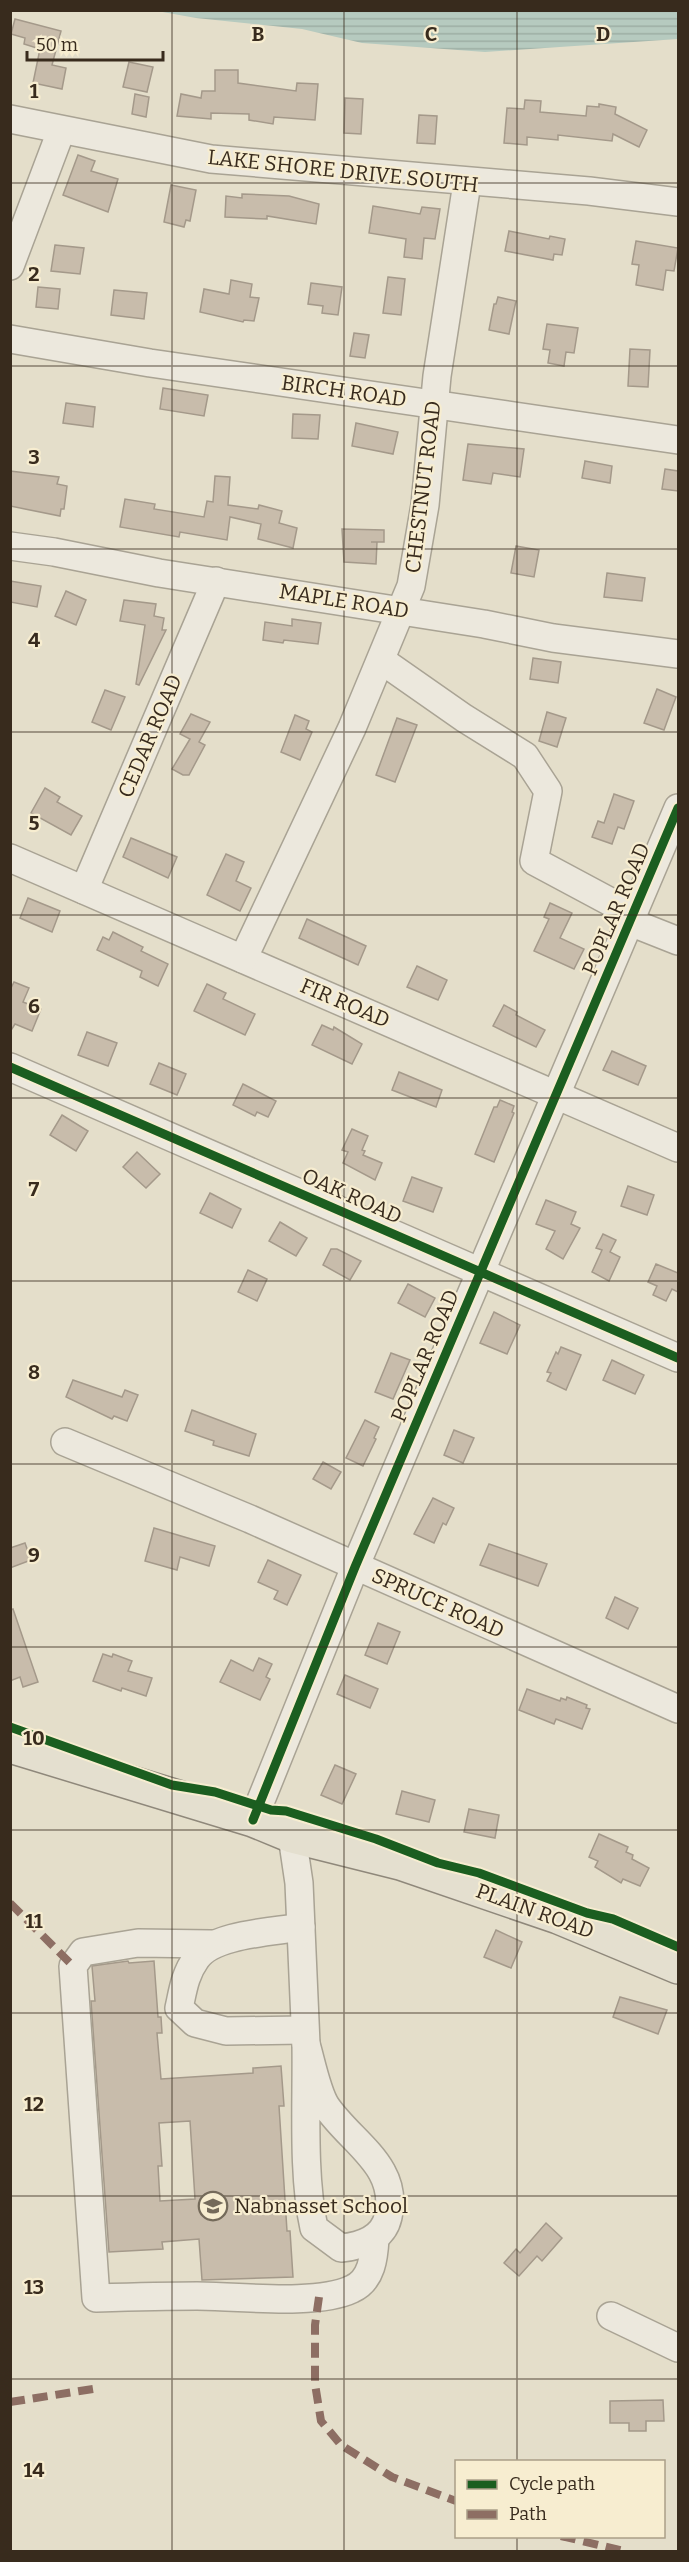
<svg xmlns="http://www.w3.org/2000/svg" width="689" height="2562" viewBox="0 0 689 2562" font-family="Bitter,serif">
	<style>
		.water { fill: url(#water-rules) }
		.building { fill: #c8bcab; stroke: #a4998a; stroke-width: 1.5; fill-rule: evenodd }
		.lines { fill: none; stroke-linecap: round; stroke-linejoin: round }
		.minor-casing { stroke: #a9a394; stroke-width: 30 }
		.major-casing { stroke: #8f887b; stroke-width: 36 }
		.minor { stroke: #ece8dd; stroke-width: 27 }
		.major { stroke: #e4dfcf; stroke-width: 33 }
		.quiet { stroke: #8d6e63; stroke-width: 8; stroke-dasharray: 15 8; stroke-linecap: butt }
		.cycleway-casing { stroke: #f7edd0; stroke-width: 13 }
		.cycleway { stroke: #1b5e20; stroke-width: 9 }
		.grid { fill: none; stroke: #382b1d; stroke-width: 1.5; stroke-opacity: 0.55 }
		.labels { text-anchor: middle; stroke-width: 4.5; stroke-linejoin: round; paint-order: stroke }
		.street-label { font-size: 21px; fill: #382b1d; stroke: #f7edd0 }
		.poi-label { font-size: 21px; fill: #382b1d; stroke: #f7edd0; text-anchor: start }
		.grid-label { font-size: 20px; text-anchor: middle; font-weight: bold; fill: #382b1d; stroke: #f7edd0; stroke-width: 4.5; stroke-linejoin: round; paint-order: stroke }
	</style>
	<defs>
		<pattern id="water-rules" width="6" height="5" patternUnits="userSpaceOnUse" patternTransform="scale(1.5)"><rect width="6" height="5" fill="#b6cabf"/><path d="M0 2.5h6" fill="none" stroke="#9daea4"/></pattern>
	</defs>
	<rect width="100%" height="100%" fill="#e4deca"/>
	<!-- water -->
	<polygon class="water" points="157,11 678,11 678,39 485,52 362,43 302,29 196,18"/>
	<!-- building -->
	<g class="building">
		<polygon points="15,19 61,31 52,65 66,68 62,89 33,83 40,49 24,44 25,38 11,34"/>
		<polygon points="129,62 153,67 147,92 123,87"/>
		<polygon points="215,70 238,70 238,83 296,91 297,83 318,84 315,120 274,117 273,124 249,120 249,114 211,113 211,119 177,116 181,94 201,98 202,91 215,91"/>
		<polygon points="135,94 149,97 146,117 132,114"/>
		<polygon points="345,98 363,99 361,134 344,133"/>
		<polygon points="525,100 541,101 540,112 586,116 587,106 599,107 599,104 616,107 615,114 647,130 639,147 613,134 612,141 558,135 558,140 527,137 527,145 504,143 507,108 524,109"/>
		<polygon points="419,115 437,116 435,144 417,143"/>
		<polygon points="78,155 95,161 91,171 118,179 108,212 63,195"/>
		<polygon points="171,185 196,190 190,221 186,220 184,227 164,222"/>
		<polygon points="242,194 289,196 319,204 316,224 267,216 267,219 225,217 226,196 242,198"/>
		<polygon points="373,206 420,214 422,207 440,209 435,239 424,238 422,259 404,257 406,239 369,233"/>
		<polygon points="509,231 549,239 550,236 565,239 562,255 554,254 553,260 505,251"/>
		<polygon points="636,241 678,248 674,271 666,270 663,290 636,285 639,265 632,264"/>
		<polygon points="55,245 84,248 80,274 51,271"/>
		<polygon points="388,277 405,279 401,315 383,313"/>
		<polygon points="231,280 252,284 250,297 259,298 254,321 244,320 243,322 200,312 204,289 229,294"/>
		<polygon points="311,283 342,287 338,315 322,313 323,306 308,304"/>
		<polygon points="38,287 60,289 58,309 36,307"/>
		<polygon points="114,290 147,293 144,319 111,315"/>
		<polygon points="498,297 516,301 509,334 489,330 494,304 496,304"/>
		<polygon points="547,324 578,328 574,353 566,352 564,366 548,363 550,350 543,349"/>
		<polygon points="354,333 369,335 365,358 350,356"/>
		<polygon points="630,349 650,350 648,387 628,386"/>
		<polygon points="163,388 208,395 204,416 160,409"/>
		<polygon points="66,403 95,407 93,427 63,423"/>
		<polygon points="293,414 320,415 318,439 292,438"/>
		<polygon points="356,423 398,432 393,454 352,446"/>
		<polygon points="468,444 524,449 520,477 493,473 491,484 463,480"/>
		<polygon points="585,461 612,466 610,483 582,478"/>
		<polygon points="665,469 678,471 678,491 662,489"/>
		<polygon points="10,471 59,477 57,484 67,486 64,509 61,509 60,516 10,506"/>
		<polygon points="215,476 230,477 228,505 258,509 259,505 282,511 279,523 297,528 293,548 258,539 261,524 230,517 227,540 180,532 179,537 120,527 125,499 155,504 154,509 204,517 207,501 213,502"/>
		<polygon points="342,529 384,530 384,542 371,542 377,542 376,564 344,562"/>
		<polygon points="516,546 539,550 534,577 511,573"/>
		<polygon points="607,573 645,578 642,601 604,597"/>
		<polygon points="10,581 41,586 37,607 10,602"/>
		<polygon points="66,591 86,600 76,625 55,616"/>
		<polygon points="124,600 156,604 154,616 164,618 162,630 166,630 139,685 136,684 145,625 120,621"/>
		<polygon points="292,619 321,623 318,644 284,640 283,643 263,640 265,622 292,626"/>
		<polygon points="533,658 561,662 558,683 530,679"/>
		<polygon points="657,689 676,697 664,730 644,723"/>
		<polygon points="105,690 125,697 111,730 92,722"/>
		<polygon points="547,712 566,718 557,747 539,741"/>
		<polygon points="191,714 210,722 199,742 205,745 189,775 183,775 172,769 190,739 180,734"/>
		<polygon points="295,715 309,721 306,729 312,732 300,760 281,752"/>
		<polygon points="397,718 417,725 395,782 376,775"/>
		<polygon points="45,788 60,797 57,802 82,816 71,835 31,813"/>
		<polygon points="614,794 634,801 624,829 618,827 612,844 592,837 598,821 604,823"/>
		<polygon points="131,838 177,857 168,878 123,857"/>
		<polygon points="226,854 244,862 236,881 251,888 240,911 207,895"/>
		<polygon points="28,898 60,911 52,932 20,918"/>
		<polygon points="550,903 572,913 560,938 584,949 574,969 534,951 549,919 544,917"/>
		<polygon points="307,919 366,946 358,965 299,938"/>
		<polygon points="113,932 143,947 141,951 168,964 158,986 140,977 142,971 97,950 103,937 109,940"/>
		<polygon points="417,966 447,980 438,1000 407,987"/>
		<polygon points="14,982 29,988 23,1002 41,1009 32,1031 15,1024 10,1032 10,990"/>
		<polygon points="207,984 226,993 223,999 255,1014 245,1035 194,1011"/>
		<polygon points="504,1005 517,1012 516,1015 545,1030 536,1047 493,1026"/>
		<polygon points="322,1025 333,1030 334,1027 362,1044 352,1064 312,1045"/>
		<polygon points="87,1032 117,1043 108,1066 78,1055"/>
		<polygon points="612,1051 646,1066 638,1085 603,1070"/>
		<polygon points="159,1063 186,1074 177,1095 150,1084"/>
		<polygon points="399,1072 442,1090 436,1107 392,1090"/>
		<polygon points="243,1084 276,1101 268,1117 257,1112 255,1116 233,1105"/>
		<polygon points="500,1100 514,1106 512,1112 514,1113 494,1162 475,1154 494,1107 497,1107"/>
		<polygon points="62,1115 88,1131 76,1151 50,1135"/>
		<polygon points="352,1129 368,1136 362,1150 365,1151 363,1155 382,1163 375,1180 343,1163 348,1152 342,1150"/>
		<polygon points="137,1152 160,1174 146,1188 123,1167"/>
		<polygon points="412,1177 442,1188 433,1212 403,1201"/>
		<polygon points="628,1186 654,1195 647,1215 621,1206"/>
		<polygon points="210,1193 241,1209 232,1228 200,1213"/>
		<polygon points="546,1200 576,1212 571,1224 580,1228 563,1259 546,1249 555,1231 536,1224"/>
		<polygon points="280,1222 307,1238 296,1256 269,1241"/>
		<polygon points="603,1234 616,1240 610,1252 620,1257 609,1281 592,1272 602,1250 596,1248"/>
		<polygon points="331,1249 337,1249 361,1261 350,1280 323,1265"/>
		<polygon points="656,1264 678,1273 678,1292 672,1289 666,1301 653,1295 657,1286 648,1282"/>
		<polygon points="248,1270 267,1279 257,1301 238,1292"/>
		<polygon points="408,1284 435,1298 425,1317 398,1303"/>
		<polygon points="494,1312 520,1325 507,1354 480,1343"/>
		<polygon points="561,1347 581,1355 566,1390 547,1381 551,1373 547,1372 556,1352 558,1354"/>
		<polygon points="391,1353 410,1360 393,1399 375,1392"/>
		<polygon points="612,1360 644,1375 635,1394 603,1380"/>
		<polygon points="73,1380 122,1397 125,1390 138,1395 127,1421 114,1416 112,1419 66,1397"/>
		<polygon points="192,1410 256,1434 249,1456 213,1445 214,1441 185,1431"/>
		<polygon points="365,1420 379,1427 374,1438 376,1439 363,1466 346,1458"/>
		<polygon points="454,1430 474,1438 463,1463 444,1455"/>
		<polygon points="323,1462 341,1472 331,1489 313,1479"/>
		<polygon points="433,1498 454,1508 446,1525 443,1523 434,1543 414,1534"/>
		<polygon points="154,1528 215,1546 209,1566 180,1557 177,1570 145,1561"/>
		<polygon points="25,1543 31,1560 10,1568 10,1548"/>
		<polygon points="489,1544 547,1564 538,1586 480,1565"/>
		<polygon points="268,1560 301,1575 287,1605 274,1599 278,1591 258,1582"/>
		<polygon points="615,1597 638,1608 628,1629 606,1618"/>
		<polygon points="13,1609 38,1682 23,1687 20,1677 10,1681 10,1610"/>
		<polygon points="378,1623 400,1632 387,1664 365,1655"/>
		<polygon points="103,1654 112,1657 113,1654 132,1661 128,1671 152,1678 146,1696 122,1688 121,1691 93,1681"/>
		<polygon points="259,1658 272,1664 266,1677 270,1679 260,1700 220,1682 231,1660 253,1671"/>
		<polygon points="345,1675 378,1689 370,1708 337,1694"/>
		<polygon points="527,1689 560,1701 561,1698 566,1700 567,1697 587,1705 586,1708 590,1709 582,1729 556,1719 554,1724 519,1710"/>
		<polygon points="335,1765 356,1774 342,1804 321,1795"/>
		<polygon points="402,1791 435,1800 429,1822 396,1814"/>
		<polygon points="469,1809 499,1815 495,1838 464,1832"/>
		<polygon points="599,1834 628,1847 626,1852 633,1855 632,1859 649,1868 640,1886 623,1879 621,1883 595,1867 598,1861 589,1857"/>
		<polygon points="496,1930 522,1942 511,1968 484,1957"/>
		<path d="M128 1961 129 1963 154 1961 158 2017H161L162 2033H157L161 2079 253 2073V2068L281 2066 284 2106H279L287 2231H290L293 2277 202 2280 199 2239 162 2242 163 2249 109 2252 91 2001H95L92 1966ZM190 2121 195 2199 160 2201 158 2166H162L159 2123Z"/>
		<polygon points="620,1997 667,2010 658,2034 613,2017"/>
		<polygon points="546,2223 562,2238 542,2261 537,2256 519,2276 504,2263 516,2249 520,2253"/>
		<polygon points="663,2400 664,2421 646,2421 646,2431 629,2431 629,2423 610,2423 610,2401"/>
	</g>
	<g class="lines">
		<!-- minor casing -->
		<g class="minor-casing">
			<g id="minor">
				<polyline points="10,119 211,159 589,191 678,202"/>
				<polyline points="10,266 61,131"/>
				<polyline points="10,339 150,363 678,440"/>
				<polyline points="10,546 54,552 159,573 484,624 553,638 678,654"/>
				<polyline points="381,660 464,718 525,756 548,791 534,861 633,914"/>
				<polyline points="10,858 678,1148"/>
				<polyline points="84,890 216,581"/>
				<polyline points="630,922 678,941"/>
				<polyline points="243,959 352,728 411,586 425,505 437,376 467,183"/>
				<polyline points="10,1067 678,1358"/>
				<polyline points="65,1442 250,1519 678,1709"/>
				<polyline points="253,1820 355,1567 678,808"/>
				<polyline points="292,1836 299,1883 306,2044"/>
				<path d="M301 1927C273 1932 212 1934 196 1959 185 1974 183 1990 179 2008L195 2023 226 2031 304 2030"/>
				<path d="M211 1944 138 1943 83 1952 73 1966 96 2298C129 2297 163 2296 197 2296 237 2296 317 2306 352 2289 372 2280 374 2257 375 2238"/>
				<path d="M306 2044C311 2061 317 2092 326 2106 351 2143 400 2166 388 2217 383 2239 361 2246 341 2248L314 2228C302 2174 307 2100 306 2044Z"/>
				<polyline points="611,2316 678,2348"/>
			</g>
		</g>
		<!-- major casing -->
		<g class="major-casing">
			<polyline id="major" points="10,1746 253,1820 292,1836 400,1863 558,1917 678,1967"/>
		</g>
		<!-- minor -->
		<use href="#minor" class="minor"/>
		<!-- major -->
		<use href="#major" class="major"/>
		<!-- quiet -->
		<g class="quiet">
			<polyline points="10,1903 73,1966"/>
			<polyline points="319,2297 315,2325 315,2384 321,2421 341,2445 392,2477 456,2501"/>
			<polyline points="10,2402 93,2389"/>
			<polyline points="561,2536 628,2552"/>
		</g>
		<!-- cycleway casing -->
		<g class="cycleway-casing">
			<g id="cycleway">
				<polyline points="10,1067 678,1358"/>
				<polyline points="10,1727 172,1785 215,1792 271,1810 286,1811 376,1839 438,1863 479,1873 587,1913 613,1919 678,1947"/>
				<polyline points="253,1820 355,1567 678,808"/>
			</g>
		</g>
		<!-- cycleway -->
		<use href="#cycleway" class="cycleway"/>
	</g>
	<!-- grid -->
	<path class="grid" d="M172 10V2552M344 10V2552M517 10V2462M10 183H678M10 366H678M10 549H678M10 732H678M10 915H678M10 1098H678M10 1281H678M10 1464H678M10 1647H678M10 1830H678M10 2013H678M10 2196H678M10 2379H678M517 2536V2552"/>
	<!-- icons -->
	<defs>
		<g id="school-ring" transform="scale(1.5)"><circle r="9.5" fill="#f7edd0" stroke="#746a5a" stroke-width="1.5"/><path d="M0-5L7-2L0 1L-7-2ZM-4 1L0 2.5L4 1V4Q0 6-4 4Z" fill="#746a5a"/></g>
	</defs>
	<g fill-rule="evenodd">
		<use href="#school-ring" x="213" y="2206"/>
	</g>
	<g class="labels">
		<!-- street labels -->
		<g class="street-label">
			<text transform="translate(343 171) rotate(6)" y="7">LAKE SHORE DRIVE SOUTH</text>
			<text transform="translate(344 391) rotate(8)" y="7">BIRCH ROAD</text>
			<text transform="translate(423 487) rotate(-83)" y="7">CHESTNUT ROAD</text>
			<text transform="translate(344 601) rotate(9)" y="7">MAPLE ROAD</text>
			<text transform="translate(150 736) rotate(-67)" y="7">CEDAR ROAD</text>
			<text transform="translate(616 909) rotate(-67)" y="7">POPLAR ROAD</text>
			<text transform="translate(345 1003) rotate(23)" y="7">FIR ROAD</text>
			<text transform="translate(352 1196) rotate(24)" y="7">OAK ROAD</text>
			<text transform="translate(425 1356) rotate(-67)" y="7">POPLAR ROAD</text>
			<text transform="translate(438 1603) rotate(24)" y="7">SPRUCE ROAD</text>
			<text transform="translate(535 1911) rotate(20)" y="7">PLAIN ROAD</text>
		</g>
		<!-- poi labels -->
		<g class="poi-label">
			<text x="234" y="2213">Nabnasset School</text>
		</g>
	</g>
	<g class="grid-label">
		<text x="258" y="41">B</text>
		<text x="431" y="41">C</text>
		<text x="603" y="41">D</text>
		<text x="34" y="98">1</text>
		<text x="34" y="281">2</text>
		<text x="34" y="464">3</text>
		<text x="34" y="647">4</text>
		<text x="34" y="830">5</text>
		<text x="34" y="1013">6</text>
		<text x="34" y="1196">7</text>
		<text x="34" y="1379">8</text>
		<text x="34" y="1562">9</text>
		<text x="34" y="1745">10</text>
		<text x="34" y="1928">11</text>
		<text x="34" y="2111">12</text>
		<text x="34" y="2294">13</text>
		<text x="34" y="2477">14</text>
	</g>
	<!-- border -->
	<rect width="689" height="2562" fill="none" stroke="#382b1d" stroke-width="24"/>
	<!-- legend -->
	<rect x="455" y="2460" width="210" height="78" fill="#f7edd0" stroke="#ab9f88" stroke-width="1.5"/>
	<rect x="467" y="2480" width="30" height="9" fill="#1b5e20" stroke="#ab9f88" stroke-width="1.5"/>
	<text x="509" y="2490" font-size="18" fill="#382b1d">Cycle path</text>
	<rect x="467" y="2510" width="30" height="9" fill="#8d6e63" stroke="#ab9f88" stroke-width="1.5"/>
	<text x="509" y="2520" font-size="18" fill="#382b1d">Path</text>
	<!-- scale -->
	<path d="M27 51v9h136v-9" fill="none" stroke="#382b1d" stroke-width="3"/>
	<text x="36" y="51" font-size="18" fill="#382b1d" stroke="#f7edd0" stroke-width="4.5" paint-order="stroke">50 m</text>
</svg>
